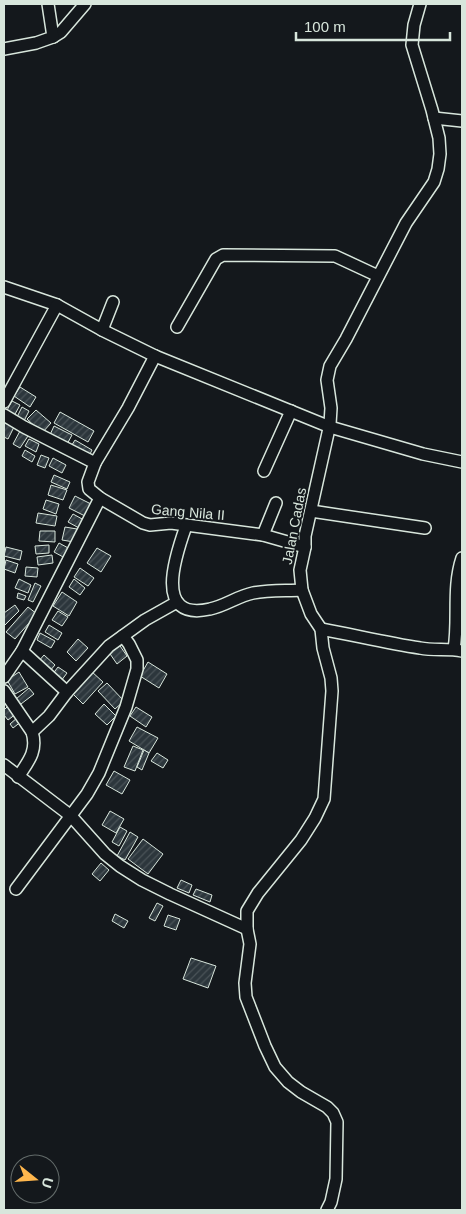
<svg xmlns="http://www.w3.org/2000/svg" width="466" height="1214" viewBox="0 0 466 1214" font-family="Arial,sans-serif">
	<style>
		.building { fill: url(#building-hatch); stroke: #d8e6dc }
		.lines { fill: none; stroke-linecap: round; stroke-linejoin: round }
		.minor-casing { stroke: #d8e6dc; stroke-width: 14 }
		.minor { stroke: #14181c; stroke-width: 11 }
		.labels { text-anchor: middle; stroke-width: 4; stroke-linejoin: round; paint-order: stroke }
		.street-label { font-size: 14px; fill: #d8e6dc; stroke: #14181c }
	</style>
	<defs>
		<pattern id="building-hatch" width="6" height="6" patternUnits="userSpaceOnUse" patternTransform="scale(1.25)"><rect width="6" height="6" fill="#2c363c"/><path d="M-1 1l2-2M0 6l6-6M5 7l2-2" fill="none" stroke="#4a5358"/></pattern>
	</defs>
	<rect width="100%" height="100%" fill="#14181c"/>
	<!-- building -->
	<g class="building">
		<polygon points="20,387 36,397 30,407 14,396"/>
		<polygon points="12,401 20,405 14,416 6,412"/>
		<polygon points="22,407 29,411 24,421 17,417"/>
		<polygon points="36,410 51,423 42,433 27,419"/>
		<polygon points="60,412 94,431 88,442 54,423"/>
		<polygon points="4,420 15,425 8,439 4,437"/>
		<polygon points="54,426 72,435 66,446 49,437"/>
		<polygon points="20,431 28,436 20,448 13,444"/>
		<polygon points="29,439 39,444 36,452 25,446"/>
		<polygon points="75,440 92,450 88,458 70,448"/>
		<polygon points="25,450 35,456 32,462 22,456"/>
		<polygon points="41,455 49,458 45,468 37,465"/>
		<polygon points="53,458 66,465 62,473 49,466"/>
		<polygon points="54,475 70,482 67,489 51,482"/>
		<polygon points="51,485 67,490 63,500 48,495"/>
		<polygon points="75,496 91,504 85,516 69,508"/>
		<polygon points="46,500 59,504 56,514 43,509"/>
		<polygon points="38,513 57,516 55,526 36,523"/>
		<polygon points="73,514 84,520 79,528 68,522"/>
		<polygon points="65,527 77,529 74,542 62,540"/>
		<polygon points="40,531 55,531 55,542 39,541"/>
		<polygon points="59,543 70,549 65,558 54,552"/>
		<polygon points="49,545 49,553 36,554 35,546"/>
		<polygon points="6,547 22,551 20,560 4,556"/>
		<polygon points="97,548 111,556 101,572 87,563"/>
		<polygon points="52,555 53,563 38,565 37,557"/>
		<polygon points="6,560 18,564 15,573 4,569"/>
		<polygon points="26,567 38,568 37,577 25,576"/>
		<polygon points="80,568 94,578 88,586 74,577"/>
		<polygon points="19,579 31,585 28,593 15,588"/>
		<polygon points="74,579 85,588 80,595 69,587"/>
		<polygon points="35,583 41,586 33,602 28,600"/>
		<polygon points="62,592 77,602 69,616 53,606"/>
		<polygon points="18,593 26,596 24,600 17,598"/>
		<polygon points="15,605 19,611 4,626 4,613"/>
		<polygon points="28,607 37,614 15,639 6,632"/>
		<polygon points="58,611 68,617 62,626 52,620"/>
		<polygon points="49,625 62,633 58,640 45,632"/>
		<polygon points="40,633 55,641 51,648 37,640"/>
		<polygon points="78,639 88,648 76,661 67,652"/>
		<polygon points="118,643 127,656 117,664 108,651"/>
		<polygon points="44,655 55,665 49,672 38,662"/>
		<polygon points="148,662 167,674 159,688 140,676"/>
		<polygon points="58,667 67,673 61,681 52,675"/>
		<polygon points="91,671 103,682 83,704 72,693"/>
		<polygon points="19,672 28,687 15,694 7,680"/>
		<polygon points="107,683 124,701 115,709 98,691"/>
		<polygon points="29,688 34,694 21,704 16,699"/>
		<polygon points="104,704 116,716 107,725 95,714"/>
		<polygon points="9,705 16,714 8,720 4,715 4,710"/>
		<polygon points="136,707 152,717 146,727 130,716"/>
		<polygon points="18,717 22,721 13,728 10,724"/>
		<polygon points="137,727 158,738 149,753 129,741"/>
		<polygon points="133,746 143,750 135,771 124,767"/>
		<polygon points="144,750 149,753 142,770 137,767"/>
		<polygon points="157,753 168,760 163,768 151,761"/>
		<polygon points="114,771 130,780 122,794 106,785"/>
		<polygon points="110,811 124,819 116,833 102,825"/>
		<polygon points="120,827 127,831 119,846 112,842"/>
		<polygon points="130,832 138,837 125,860 117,856"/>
		<polygon points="143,839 163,854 148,874 128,859"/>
		<polygon points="101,863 109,870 100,881 92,874"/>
		<polygon points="181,880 192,885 189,893 177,888"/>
		<polygon points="196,889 212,895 210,902 193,895"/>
		<polygon points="157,903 163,906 155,921 149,918"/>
		<polygon points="115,914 128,921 124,928 112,921"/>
		<polygon points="168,915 180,919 176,930 164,926"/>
		<polygon points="191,958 216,966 208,988 183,979"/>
	</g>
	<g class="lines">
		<!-- minor casing -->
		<g class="minor-casing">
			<g id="minor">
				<polyline points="53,37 61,32 85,4"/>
				<polyline points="4,49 36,43 53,37 48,4"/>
				<polyline points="434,118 462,121"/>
				<polyline points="4,287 57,305 102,330 155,356 330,427 423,454 462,462"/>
				<polyline points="177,327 216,259 223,255 335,256 378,276"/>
				<polyline points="102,330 113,302"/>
				<polyline points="4,402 57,305"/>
				<polyline points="4,415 24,427 95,463 88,482 89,489 100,498 143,523 150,525 171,523 263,535 305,547"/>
				<polyline points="95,463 128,408 155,356"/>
				<polyline points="264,471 291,411"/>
				<polyline points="311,511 425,528"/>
				<path d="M186 526C176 554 152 622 210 609 225 606 238 596 253 593 269 590 286 591 302 590"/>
				<polyline points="263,535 276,503"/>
				<path d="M321 629C354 635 387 643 420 648 434 651 448 648 462 651"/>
				<path d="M454 649C459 619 452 588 462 558"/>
				<polyline points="22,651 67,692"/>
				<polyline points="4,677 22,651 100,498"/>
				<path d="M4 691 32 732C38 751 28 762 18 777"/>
				<polyline points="32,732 49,716 67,692 109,646 145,620 177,602"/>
				<polyline points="4,765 71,816 105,854 120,866 142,880 170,894 247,929"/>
				<polyline points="16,889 87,794 99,773 126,707 137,669 137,660 129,644 123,636"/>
				<polyline points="327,1210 331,1202 336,1179 337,1122 333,1113 327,1107 301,1092 288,1082 275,1067 265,1046 246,997 245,983 250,944 247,929 247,911 258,893 301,840 315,818 324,799 332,691 331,678 323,648 321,629 311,614 302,590 300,570 305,547 305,536 330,424 331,408 327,380 330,366 346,339 406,223 434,182 438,169 440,154 439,138 432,110 412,45 414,25 420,4"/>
			</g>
		</g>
		<!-- minor -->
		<use href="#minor" class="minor"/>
	</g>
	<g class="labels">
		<!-- street labels -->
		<g class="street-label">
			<text transform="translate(188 512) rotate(5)" y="5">Gang Nila II</text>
			<text transform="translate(294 526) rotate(-79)" y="5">Jalan Cadas</text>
		</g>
	</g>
	<!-- border -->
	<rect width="466" height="1214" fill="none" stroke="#d8e6dc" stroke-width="10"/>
	<!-- north arrow -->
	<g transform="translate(35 1179) rotate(107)"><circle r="24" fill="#14181c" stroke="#626a69"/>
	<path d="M0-4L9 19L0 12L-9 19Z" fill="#ffb74d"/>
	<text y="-8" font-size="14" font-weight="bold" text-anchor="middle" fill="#d8e6dc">U</text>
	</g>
	<!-- scale -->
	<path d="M296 32v8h154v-8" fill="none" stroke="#d8e6dc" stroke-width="2.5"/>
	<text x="304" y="32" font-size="15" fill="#d8e6dc" stroke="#14181c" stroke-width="4" paint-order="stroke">100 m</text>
</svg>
